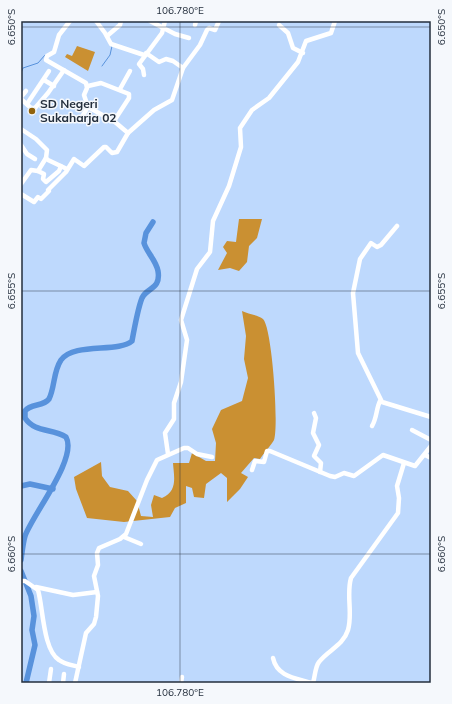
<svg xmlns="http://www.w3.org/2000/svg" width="452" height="704" viewBox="0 0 452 704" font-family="Mulish,sans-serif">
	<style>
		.forest { fill: #ca9032 }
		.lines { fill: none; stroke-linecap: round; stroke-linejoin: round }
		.stream { stroke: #5892dc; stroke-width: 1 }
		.river { stroke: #5892dc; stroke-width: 5.5 }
		.minor { stroke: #fff; stroke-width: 4.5 }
		.ticks { fill: none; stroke: #232e3c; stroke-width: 1; stroke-opacity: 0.45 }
		.poi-dot { fill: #90620c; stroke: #f5f8fc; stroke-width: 1.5 }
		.labels { text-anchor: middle; stroke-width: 3; stroke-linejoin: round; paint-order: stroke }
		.poi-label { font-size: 12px; font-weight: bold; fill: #232e3c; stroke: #f5f8fc; text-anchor: start }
		.neatline { fill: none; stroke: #232e3c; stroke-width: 1.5 }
		.ticks-label { font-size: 10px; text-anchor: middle; fill: #232e3c }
	</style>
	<rect width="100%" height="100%" fill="#bed9fd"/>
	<!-- forest -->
	<g class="forest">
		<polygon points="77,46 95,52 88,71 65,57 67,54 72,56"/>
		<polygon points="239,219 262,219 257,238 249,246 247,262 239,271 230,268 218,270 227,253 223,247 227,241 236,242"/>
		<path d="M242 311C248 314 258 315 263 319 272 327 279 426 274 440 272 444 263 454 260 459L254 458 241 473 248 477 240 489 227 502V478L221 473 206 484 204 498 194 497 192 488 186 486V503L175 508 170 517 124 522 87 518 76 489 74 477 101 462 102 476 110 487 128 491 137 501 141 516 153 517 151 505 154 495 162 498C178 491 174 477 173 463H189L192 453 206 461H215L216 443 212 429 221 410 242 401 248 378 244 359 246 336Z"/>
	</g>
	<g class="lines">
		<!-- stream -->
		<g class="stream">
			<polyline points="102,66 110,55 112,46"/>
			<polyline points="21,73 23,68 38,63 45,55"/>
		</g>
		<!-- river -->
		<g class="river">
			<polyline points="21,486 30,484 53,489"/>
			<path d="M21 560C22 553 23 543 25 536 33 514 78 458 66 437 52 428 35 433 25 418V411C31 403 43 407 49 399 55 387 53 372 61 360 74 342 118 353 132 341 134 330 138 308 142 298 147 287 161 290 158 271 156 260 147 253 144 243L146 233 153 222"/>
			<polyline points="21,571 31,596 34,616 32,630 35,645 26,683"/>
		</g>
		<!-- minor -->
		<g class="minor">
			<polyline points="70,21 59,35 54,52 47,56 46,60 86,83 87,88 84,95 88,107 115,122 128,133 154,110 172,100 183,68 173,61 166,59 159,62 146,53"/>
			<polyline points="96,21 105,33 111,44 144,55"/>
			<polyline points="150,21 175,34 189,38"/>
			<polyline points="21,22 22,21"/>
			<polyline points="195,25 196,21"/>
			<polyline points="279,25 288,33 293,48 303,53"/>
			<polyline points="107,36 120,25 121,21"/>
			<polyline points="183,68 200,45 207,30 209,28 215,30 219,21"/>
			<polyline points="144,75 143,69 139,64 162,33 165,21"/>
			<polyline points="44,80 54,86"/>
			<polyline points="88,86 101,83 129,94 129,98 114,121"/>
			<polyline points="120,89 130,71"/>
			<polyline points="21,97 26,91"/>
			<polyline points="21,99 31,108 35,108 48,93 64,70"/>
			<polyline points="27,104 49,71"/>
			<polyline points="80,120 88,107"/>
			<polyline points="21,129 36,139 47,150 46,158 48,160 67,169"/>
			<polyline points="21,145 27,154 35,159"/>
			<polyline points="46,158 38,171 44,174 43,179 46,182 59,171 61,166"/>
			<polyline points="21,184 31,170 38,171"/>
			<polyline points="21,194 34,202 38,197 41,199 49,191 48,190 66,172 74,159 84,166 104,147 106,147 112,153 117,152 128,133"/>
			<polyline points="397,226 381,245 377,247 371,243 360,259 353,293 358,353 382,402 431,417"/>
			<polyline points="314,413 316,418 313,433 319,445 314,456 321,463 320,472"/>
			<path d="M372 426C377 418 376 409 380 401"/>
			<polyline points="412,430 431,440"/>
			<polyline points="168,454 165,433 174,419 174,403 181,382 187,340 181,320 197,269 210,252 213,221 229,186 241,147 240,128 252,110 269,98 298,62 306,41 331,33 335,21"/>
			<polyline points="425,455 431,458"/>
			<polyline points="252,470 255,461 264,462 267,451 270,451 330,476 335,477 344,473 354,476 383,455 415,466 431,446"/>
			<polyline points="124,537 141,544"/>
			<path d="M21 581H25L38 590C43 607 43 650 59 660 64 664 72 665 79 667"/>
			<polyline points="36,587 73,595 97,592"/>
			<path d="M273 658C277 677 296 678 312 683"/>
			<polyline points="49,683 51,669"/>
			<polyline points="63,683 64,674"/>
			<polyline points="75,683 86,633 94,624 96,617 98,596 94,576 98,565 97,553 99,548 120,539 126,534 147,480 157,460 184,448 188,448 197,454 212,457"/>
			<polyline points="181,683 182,677"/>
			<path d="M313 683C315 677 315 667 319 662 328 650 343 646 348 630 353 613 346 595 351 578L398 513 399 498 397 486 404 463"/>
		</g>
	</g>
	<!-- ticks -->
	<path class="ticks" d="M180 21V683M21 27H431M21 291H431M21 554H431"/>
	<!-- markers -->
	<circle class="poi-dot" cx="32" cy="111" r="4"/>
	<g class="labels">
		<!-- poi labels -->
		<g class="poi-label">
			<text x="40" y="108">SD Negeri<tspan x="40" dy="14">Sukaharja 02</tspan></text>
		</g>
	</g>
	<!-- border -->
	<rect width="452" height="704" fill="none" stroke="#f5f8fc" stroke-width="44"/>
	<rect x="22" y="22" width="408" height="660" class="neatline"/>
	<g class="ticks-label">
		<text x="180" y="14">106.780°E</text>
		<text transform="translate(11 27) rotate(-90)" y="4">6.650°S</text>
		<text transform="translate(441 27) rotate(-90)" y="4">6.650°S</text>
		<text transform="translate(11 291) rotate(-90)" y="4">6.655°S</text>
		<text transform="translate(441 291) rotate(-90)" y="4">6.655°S</text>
		<text transform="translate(11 554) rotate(-90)" y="4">6.660°S</text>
		<text transform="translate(441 554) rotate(-90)" y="4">6.660°S</text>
		<text x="180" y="696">106.780°E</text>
	</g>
</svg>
